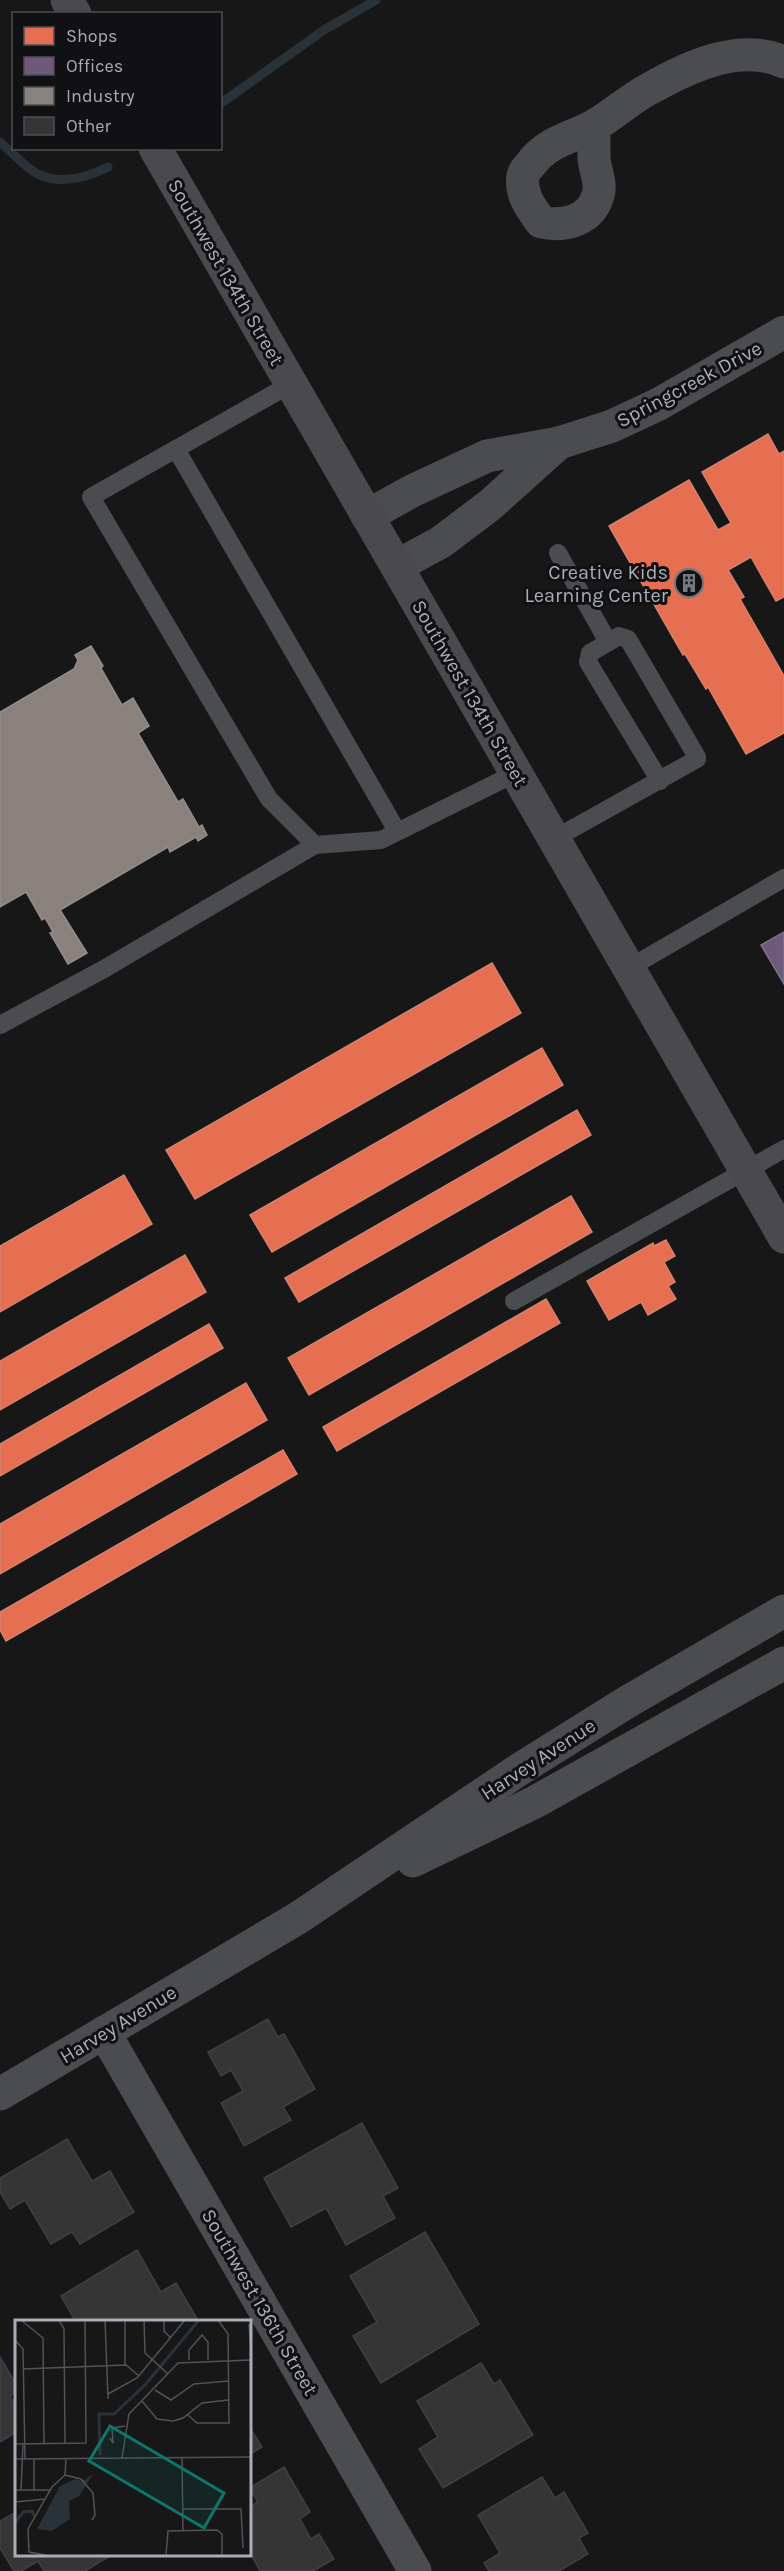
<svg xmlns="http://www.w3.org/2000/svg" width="784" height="2571" viewBox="0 0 784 2571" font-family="Karla,sans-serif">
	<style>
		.shops { fill: #e76f51; stroke: #d48270; stroke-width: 1.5 }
		.offices { fill: #6d597a; stroke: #7f728d; stroke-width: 1.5 }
		.industry { fill: #8a817c; stroke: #938e8e; stroke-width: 1.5 }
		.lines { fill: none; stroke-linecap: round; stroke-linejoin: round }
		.stream { stroke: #2a3239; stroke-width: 9 }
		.building { fill: #353536; stroke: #3f4043; stroke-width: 1.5 }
		.lane { stroke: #4b4c50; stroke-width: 18 }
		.street { stroke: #4b4c50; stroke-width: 33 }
		.secondary { stroke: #4a4a4e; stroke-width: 33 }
		.labels { text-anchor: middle; stroke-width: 6; stroke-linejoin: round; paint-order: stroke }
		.street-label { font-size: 20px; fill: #a8adb8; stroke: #111113 }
		.poi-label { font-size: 20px; fill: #a8adb8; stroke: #111113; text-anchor: end }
		.inset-river { fill: none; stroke: #2a3239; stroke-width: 3 }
		.inset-road { fill: none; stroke: #515357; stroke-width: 1.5 }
		.view { fill: #0f766e; fill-opacity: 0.15; stroke: #0f766e; stroke-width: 3 }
		.inset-edge { fill: none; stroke: #a8adb8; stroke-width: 3 }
	</style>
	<rect width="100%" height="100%" fill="#171717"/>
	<!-- shops -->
	<g class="shops">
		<polygon points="768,434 779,454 784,451 784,597 776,601 751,557 728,570 744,597 740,599 784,676 784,733 746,754 708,687 706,689 685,654 683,655 609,526 689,480 718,530 731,523 702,472"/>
		<polygon points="492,963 521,1013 195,1199 166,1150"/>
		<polygon points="542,1048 563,1085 272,1252 250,1215"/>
		<polygon points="577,1110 591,1135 299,1302 285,1278"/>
		<polygon points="124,1175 152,1224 0,1312 0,1246"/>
		<polygon points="571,1196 592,1232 309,1395 288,1358"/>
		<polygon points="666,1240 675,1256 664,1262 675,1282 668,1286 676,1299 648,1315 641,1302 609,1320 587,1281 653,1243 654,1246"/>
		<polygon points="185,1255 206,1292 0,1410 0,1361"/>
		<polygon points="546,1299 560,1323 337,1451 323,1427"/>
		<polygon points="209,1324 223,1348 0,1476 0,1444"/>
		<polygon points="246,1383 267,1420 0,1574 0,1524"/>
		<polygon points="283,1450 297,1474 6,1641 0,1630 0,1612"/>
	</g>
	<!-- offices -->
	<polygon class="offices" points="784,932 784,984 761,945"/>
	<!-- industry -->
	<polygon class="industry" points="91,646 103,666 101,668 122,705 133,698 149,726 138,733 178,802 183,799 199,827 202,825 207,835 198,841 196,837 170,852 168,847 60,910 87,953 68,964 50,933 53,932 45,918 42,920 26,892 0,907 0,712 74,669 78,660 75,655"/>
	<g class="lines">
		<!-- stream -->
		<g class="stream">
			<polyline points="220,104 324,30 376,0"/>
			<path d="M0 142C12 152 26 169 40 175 63 185 88 177 108 167"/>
		</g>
	</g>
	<!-- building -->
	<g class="building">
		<polygon points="268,2019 278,2037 284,2034 315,2089 283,2107 291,2120 244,2146 221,2103 243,2091 231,2070 221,2076 208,2052"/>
		<polygon points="362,2123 398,2188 383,2196 395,2218 346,2245 326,2208 291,2227 264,2178"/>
		<polygon points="67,2139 92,2181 110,2171 134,2212 80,2244 72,2232 51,2244 25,2200 10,2209 0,2192 0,2178"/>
		<polygon points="425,2232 479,2324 381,2383 353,2336 377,2322 350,2276"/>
		<polygon points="137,2250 161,2292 176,2283 199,2322 76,2322 61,2296"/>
		<polygon points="0,2357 16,2384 16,2392 10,2396 16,2408 16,2432 0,2442"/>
		<polygon points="481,2363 494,2384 500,2380 533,2435 443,2488 419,2449 438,2437 417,2401"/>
		<polygon points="249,2426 262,2447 249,2455"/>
		<polygon points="284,2467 310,2512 300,2519 311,2539 319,2534 334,2559 313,2571 260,2571 249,2550 249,2507 258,2502 249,2488"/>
		<polygon points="542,2477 555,2498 564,2492 588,2533 579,2538 588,2554 559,2571 489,2571 484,2563 500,2553 478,2515"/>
		<polygon points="16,2512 16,2554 113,2554 85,2571 44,2571 38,2561 21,2571 14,2571 0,2548 0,2521"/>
	</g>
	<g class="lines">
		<!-- lane -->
		<g class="lane">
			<polyline points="291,384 91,497 269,799 315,845"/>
			<polyline points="176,449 397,831"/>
			<polyline points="558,553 608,642"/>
			<polyline points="554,839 697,759 697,757 628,639 619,636 590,653 588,662 660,781"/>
			<polyline points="629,968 784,878"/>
			<polyline points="0,1025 104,969 315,845 381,840 516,773"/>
			<polyline points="514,1301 784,1149"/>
		</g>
		<!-- street -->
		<g class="street">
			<path d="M594 126C594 137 594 148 594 159 595 169 602 185 598 195 591 221 564 227 541 222 531 208 520 194 523 176 524 172 527 168 530 165 548 140 571 139 595 125 614 114 630 99 649 89 688 67 740 42 784 62"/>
			<polyline points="367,516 412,491 487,456 559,443 612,426 659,404 784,332"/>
			<polyline points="397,566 441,542 490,505 559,443"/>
			<polyline points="413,1861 535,1802 784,1663"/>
			<polyline points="104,2032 415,2571"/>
			<polyline points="0,2094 298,1918 520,1769 627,1702 784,1611"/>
		</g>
		<!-- secondary -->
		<g class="secondary">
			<polyline points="67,0 75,14"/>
			<polyline points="155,148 784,1237"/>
		</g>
	</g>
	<!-- icons -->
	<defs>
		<g id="building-ring" transform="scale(1.5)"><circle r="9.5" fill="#111113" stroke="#757880" stroke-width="1.5"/><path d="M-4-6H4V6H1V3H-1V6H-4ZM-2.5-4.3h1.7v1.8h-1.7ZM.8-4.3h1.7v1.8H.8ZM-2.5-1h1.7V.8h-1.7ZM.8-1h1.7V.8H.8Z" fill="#757880"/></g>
	</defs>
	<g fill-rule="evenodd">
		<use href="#building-ring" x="689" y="583"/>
	</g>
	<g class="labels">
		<!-- street labels -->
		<g class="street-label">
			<text transform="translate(226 272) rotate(60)" y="7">Southwest 134th Street</text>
			<text transform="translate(689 384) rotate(-28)" y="7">Springcreek Drive</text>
			<text transform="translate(470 693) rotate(60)" y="7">Southwest 134th Street</text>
			<text transform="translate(538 1759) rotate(-33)" y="7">Harvey Avenue</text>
			<text transform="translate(118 2024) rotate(-31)" y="7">Harvey Avenue</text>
			<text transform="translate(260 2302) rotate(60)" y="7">Southwest 136th Street</text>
		</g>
		<!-- poi labels -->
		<g class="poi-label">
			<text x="668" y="579">Creative Kids<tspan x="668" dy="23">Learning Center</tspan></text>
		</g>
	</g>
	<!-- overview -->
	<g transform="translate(15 2320)">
		<rect width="236" height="236" fill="#171717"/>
		<path d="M78 154 64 176 54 181 55 199 37 211 22 209 45 166 60 159 68 161Z" fill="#2a3239"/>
		<path class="inset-river" d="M85 135 84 94H99L130 65 184 0M0 203 8 192 17 191 19 196"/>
		<path class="inset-road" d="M6 0 28 18 29 123M44 0 49 9 50 123M90 0 93 79M110 0V44L124 56M129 0 130 33 153 54M149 0V11L156 18M234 4 236 30M0 20 8 29 10 139M174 40V30L187 15 193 22V40M8 49 111 45M140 70 156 80 179 64 214 61M93 74 122 58 170 0M127 81 142 99 158 101 168 98 187 83 213 80M173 95 182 103H214L213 14 203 0M95 118 98 123 97 108 110 106M0 124 71 123 70 0M107 138 114 94 163 43 236 40M167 138 168 211M0 139 236 137M50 155 66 159 78 173 80 195 77 200M0 170H35M6 170 8 123M19 170V139M0 182 30 179M168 189H226L228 228M31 235 14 232 13 209 37 167 50 155 51 139M151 235 153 211 202 210 207 214V235"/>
		<path class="view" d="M95 106 209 173 189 208 74 141Z"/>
		<rect width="236" height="236" class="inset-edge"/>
	</g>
	<!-- legend -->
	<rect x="12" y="12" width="210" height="138" fill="#111113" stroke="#4d4f55" stroke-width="1.5"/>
	<rect x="24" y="27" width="30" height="18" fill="#e76f51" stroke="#4d4f55" stroke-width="1.5"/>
	<text x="66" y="42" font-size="18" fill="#a8adb8">Shops</text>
	<rect x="24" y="57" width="30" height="18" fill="#6d597a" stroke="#4d4f55" stroke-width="1.5"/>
	<text x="66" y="72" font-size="18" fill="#a8adb8">Offices</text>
	<rect x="24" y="87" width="30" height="18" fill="#8a817c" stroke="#4d4f55" stroke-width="1.5"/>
	<text x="66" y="102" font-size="18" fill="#a8adb8">Industry</text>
	<rect x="24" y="117" width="30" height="18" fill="#353536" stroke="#4d4f55" stroke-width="1.5"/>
	<text x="66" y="132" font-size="18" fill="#a8adb8">Other</text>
</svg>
